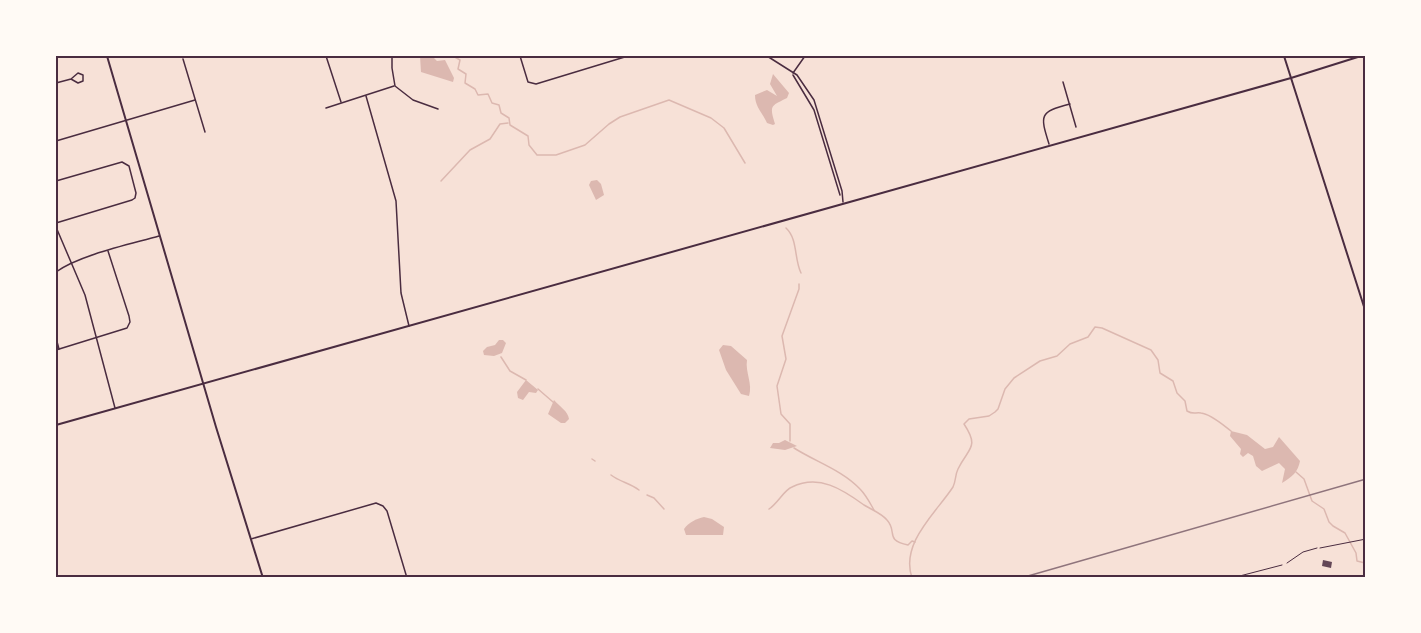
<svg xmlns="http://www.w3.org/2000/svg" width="1421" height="633" viewBox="0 0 1421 633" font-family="Lato,sans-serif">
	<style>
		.water { fill: #dcb8b0 }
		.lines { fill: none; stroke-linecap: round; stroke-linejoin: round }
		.stream { stroke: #dcb8b0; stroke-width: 1.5 }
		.building { fill: #644757 }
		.path { stroke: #4a2c40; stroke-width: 1 }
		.service { stroke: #4a2c40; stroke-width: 1 }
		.minor { stroke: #4a2c40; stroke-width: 1.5 }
		.secondary { stroke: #4a2c40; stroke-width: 2 }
		.rail { stroke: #8f747c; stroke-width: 1.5 }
		.neatline { fill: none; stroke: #4a2c40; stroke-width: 2 }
	</style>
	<rect width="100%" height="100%" fill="#f7e1d7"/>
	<!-- water -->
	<g class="water">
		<polygon points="420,56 432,56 437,61 445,60 454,78 453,82 421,72"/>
		<path d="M773 74 789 93 787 98C771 106 769 105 775 124L773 125 767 123C762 112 755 107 755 95L767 90 777 96 770 84Z"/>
		<polygon points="597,180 601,184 604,195 596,200 589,185 591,181"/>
		<polygon points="499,340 503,340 506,343 502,353 494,356 484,355 483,351 487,347 495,345"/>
		<path d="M723 345 731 346 747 360C745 372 753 384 749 396L741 394 726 370 719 350Z"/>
		<polygon points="526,380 538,390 536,393 529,392 523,400 518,398 517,392"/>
		<path d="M554 400C560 407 568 411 569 419L565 423H561L548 414Z"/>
		<path d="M1231 431 1247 435 1265 449 1273 447 1279 437 1300 461C1298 472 1292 477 1282 483L1285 469 1279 463 1262 471 1256 466 1253 456 1248 453 1243 457 1240 454 1241 449 1230 436Z"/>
		<polygon points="785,440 797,446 785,450 770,448 773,443 779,443"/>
		<path d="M704 517 712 519 724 527 723 535H686L684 529C689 522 696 519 704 517Z"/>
	</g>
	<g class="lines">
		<!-- stream -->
		<g class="stream">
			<polyline points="453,56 460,60 458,69 466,74 465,83 475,89 478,95 488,94 492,103 499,105 501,113 509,118 510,125 528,136 529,145 537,155 556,155 585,145 609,124 620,117 669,100 711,118 724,128 745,163"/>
			<polyline points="441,181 470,150 490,139 500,124 508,123"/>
			<path d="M786 228C798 239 794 259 801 273"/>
			<polyline points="501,357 510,371 526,380"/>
			<polyline points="538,389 553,402"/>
			<polyline points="790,441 790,424 781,414 777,386 786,359 782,336 799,289 799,284"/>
			<path d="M794 448C816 462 842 470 860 489 866 495 870 503 874 510"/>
			<polyline points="592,459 595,461"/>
			<polyline points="1296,472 1304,479 1312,501 1324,509 1329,522 1333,526 1345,533 1356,553 1357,561 1365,563"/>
			<path d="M611 475C620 482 630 483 639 490"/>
			<polyline points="647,495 654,498 664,509"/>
			<path d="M769 509C778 503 784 490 792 487 819 474 842 489 864 505 872 510 881 513 887 520 898 532 884 540 908 545L912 541 915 542"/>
			<path d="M912 578C900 543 936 513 953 487 956 481 955 475 958 469 968 448 980 448 964 424L969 419 989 416 995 412 998 409 1005 389 1014 378 1040 361 1057 356 1070 344 1088 337 1095 327 1102 328 1151 350 1158 360 1160 373 1173 381 1177 393 1185 401 1187 411C1194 415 1195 412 1201 413 1211 414 1223 425 1231 431"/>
		</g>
	</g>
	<!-- building -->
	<polygon class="building" points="1323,560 1332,562 1331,568 1322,566"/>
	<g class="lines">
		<!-- path -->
		<g class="path">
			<polyline points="1320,548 1366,539"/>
			<polyline points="1232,578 1282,565"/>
		</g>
		<!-- service -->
		<polyline class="service" points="1287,563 1303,552 1317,548"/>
		<!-- minor -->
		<g class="minor">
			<polyline points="326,56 341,102"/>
			<polyline points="392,56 392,68 395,86 413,100 438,109"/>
			<polyline points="520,56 528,82 536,84 628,56"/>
			<polyline points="767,56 797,75 814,100 842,191 843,202"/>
			<polyline points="183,59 205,132"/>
			<polyline points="793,73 805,56"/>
			<polyline points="793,75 814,110 840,195"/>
			<polyline points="1063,82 1076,127"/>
			<polyline points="56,83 71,79 78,73 83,75 83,81 78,83 71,79"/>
			<polyline points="366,96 396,201 401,293 409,326"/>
			<polyline points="326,108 394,86"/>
			<polyline points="56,141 195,100"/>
			<path d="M1049 144C1040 115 1039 112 1070 104"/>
			<polyline points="56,181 122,162 129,166 136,193 135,198 132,200 56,223"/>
			<polyline points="56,227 85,295 115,408"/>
			<path d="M56 272C79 255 131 244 159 236"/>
			<polyline points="56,338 59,349"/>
			<polyline points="56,350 127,328 130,322 129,316 108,251"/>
			<polyline points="251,539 376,503 383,506 387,511 407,578"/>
		</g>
		<!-- secondary -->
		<g class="secondary">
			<polyline points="107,56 216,427 263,578"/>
			<polyline points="1284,56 1366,313"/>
			<polyline points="56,425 1291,78 1361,56"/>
		</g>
		<!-- rail -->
		<polyline class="rail" points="1021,578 1366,479"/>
	</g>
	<!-- border -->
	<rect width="1421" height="633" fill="none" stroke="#fffaf5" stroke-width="114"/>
	<rect x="57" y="57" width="1307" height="519" class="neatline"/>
</svg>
